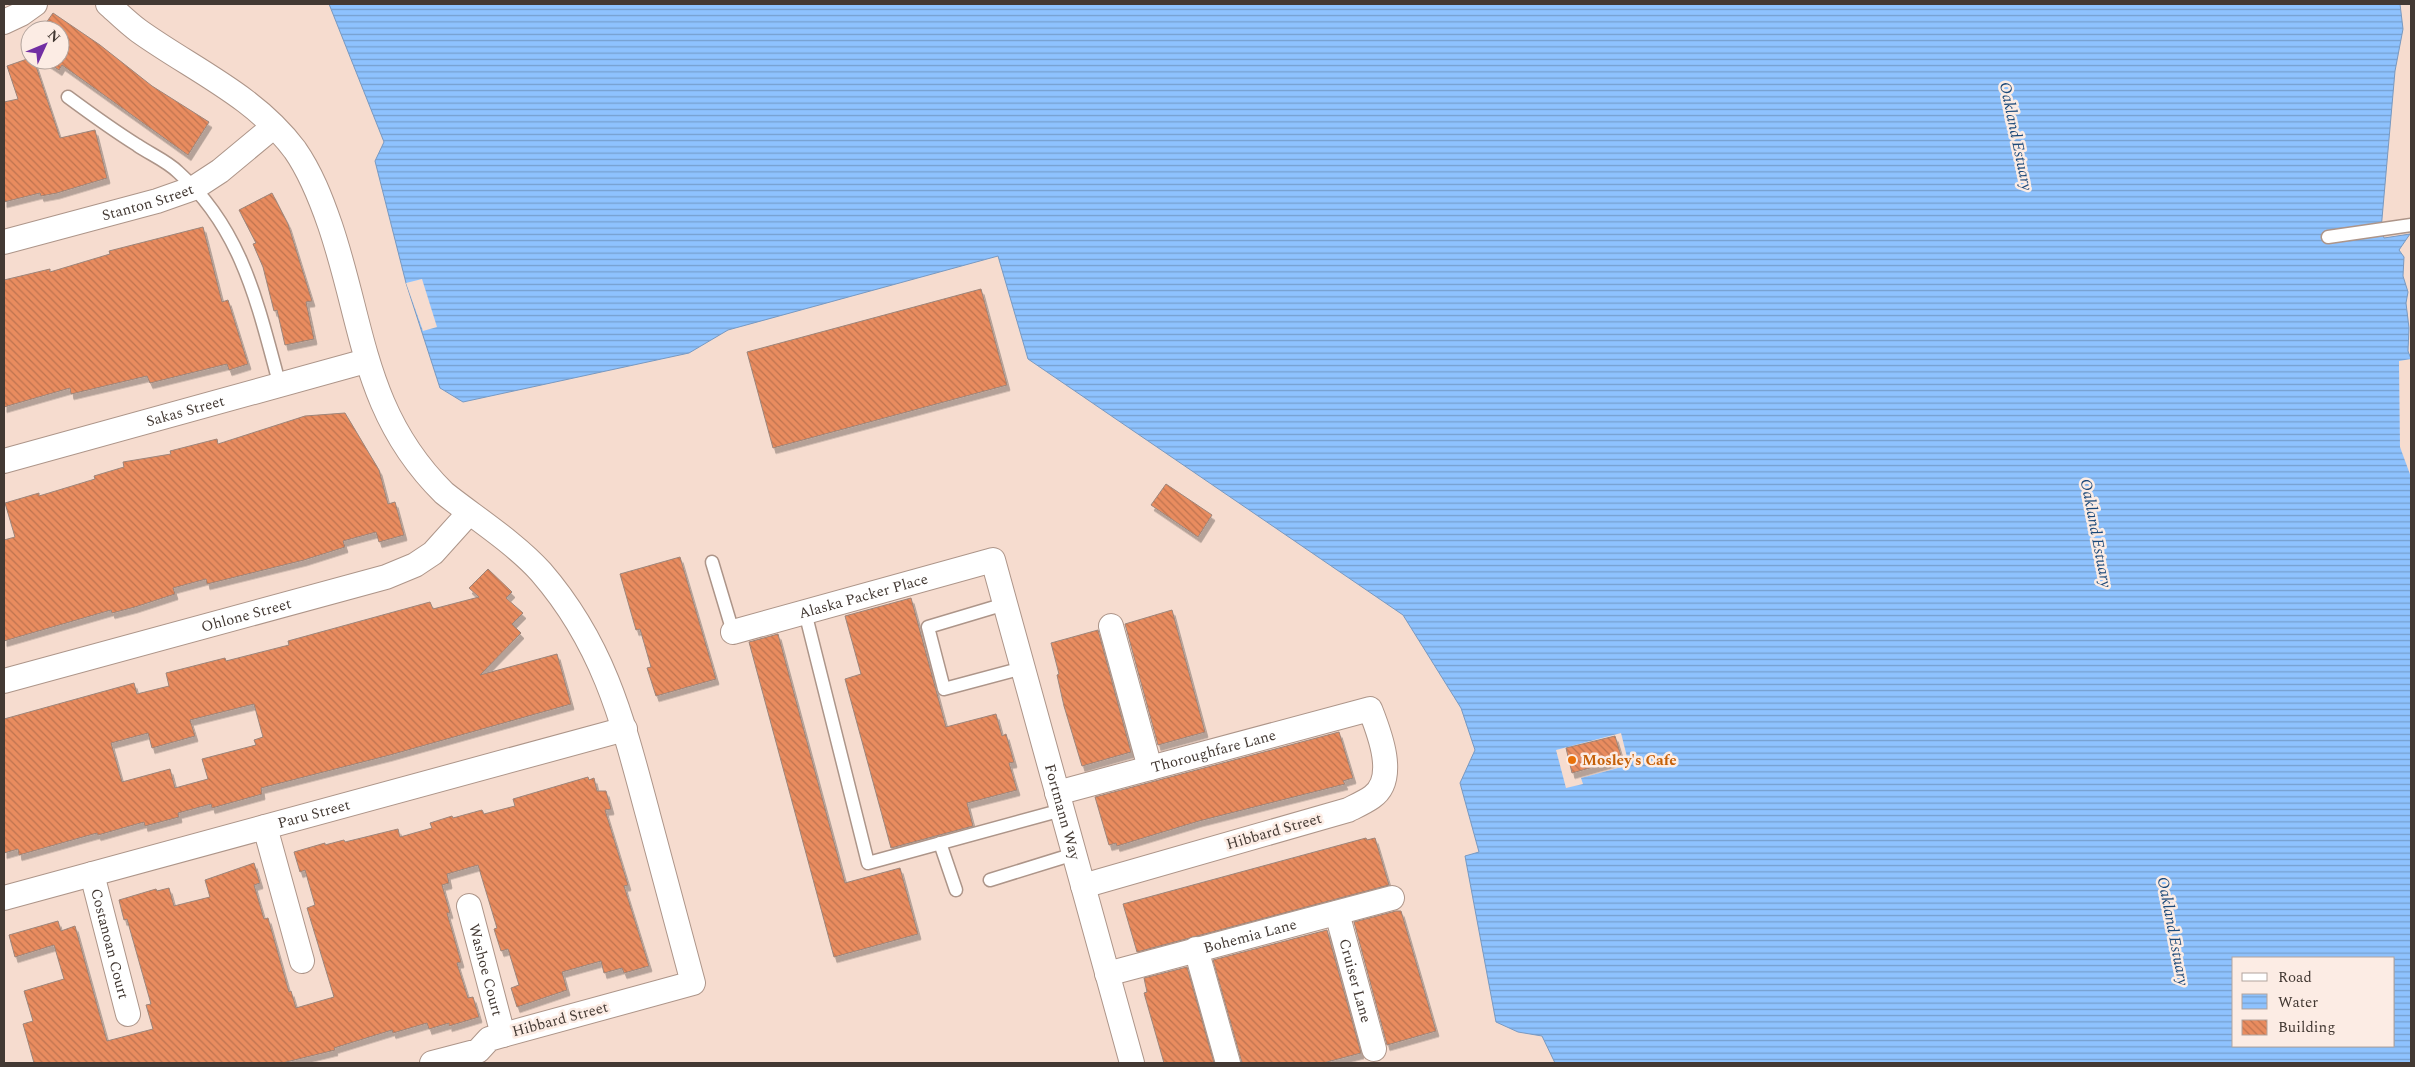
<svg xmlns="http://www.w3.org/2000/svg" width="2415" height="1067" viewBox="0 0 2415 1067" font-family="Spectral,serif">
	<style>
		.water { fill: url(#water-rules); stroke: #7899c1; fill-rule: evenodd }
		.pier { fill: #f6dccf }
		.building { fill: url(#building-back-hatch); stroke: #9d857a; fill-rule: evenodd; filter: url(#shadow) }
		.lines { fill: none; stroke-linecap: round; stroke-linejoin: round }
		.service-casing { stroke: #ad9589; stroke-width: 15 }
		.minor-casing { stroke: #ad9589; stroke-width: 26 }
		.service { stroke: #fff; stroke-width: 12 }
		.minor { stroke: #fff; stroke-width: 24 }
		.food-dot { fill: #e8710a; stroke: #fcece4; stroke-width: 2 }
		.labels { text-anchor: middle; stroke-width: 5; stroke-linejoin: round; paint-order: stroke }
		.street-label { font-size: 15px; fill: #433933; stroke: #fcece4 }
		.food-label { font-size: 15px; font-weight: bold; fill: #c56008; stroke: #fcece4; text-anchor: start }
		.water-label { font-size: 16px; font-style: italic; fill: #1c4979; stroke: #fcece4 }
	</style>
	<defs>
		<pattern id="water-rules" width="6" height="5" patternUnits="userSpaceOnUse" patternTransform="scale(1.25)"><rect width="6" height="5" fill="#8ec2fe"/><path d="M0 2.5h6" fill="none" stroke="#769fce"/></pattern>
		<pattern id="building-back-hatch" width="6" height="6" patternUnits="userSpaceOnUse" patternTransform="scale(1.25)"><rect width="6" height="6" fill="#e98c5f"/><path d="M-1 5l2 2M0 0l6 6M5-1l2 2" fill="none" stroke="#be734f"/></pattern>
		<filter id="shadow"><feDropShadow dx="3" dy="5.5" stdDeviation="0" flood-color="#0004"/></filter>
	</defs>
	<rect width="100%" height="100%" fill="#f6dccf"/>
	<!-- water -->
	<path class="water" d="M329 4H2400L2403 29 2395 71 2381 230 2384 238 2410 234 2399 250 2404 257 2403 276 2408 292 2406 303 2409 328 2408 351 2411 359 2408 376 2411 401V1063H1555L1542 1036 1518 1032 1496 1022 1465 856 1479 852 1460 783 1475 750 1461 708 1403 615 1028 359 998 256 728 330 689 353 463 402 440 388 406 283 375 161 384 142ZM2234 958H2394V1046H2234Z"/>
	<!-- pier -->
	<g class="pier">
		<polygon points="422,279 437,327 423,331 406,283"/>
		<polygon points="2411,359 2411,477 2400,447 2399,361"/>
		<polygon points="1621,733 1629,765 1581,778 1583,784 1566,788 1556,750"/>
	</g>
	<!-- building -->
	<g class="building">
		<polygon points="53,13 100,45 152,86 209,122 188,155 62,65 59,70 44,60 60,60 60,30 41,30"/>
		<polygon points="30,58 34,60 60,138 95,130 107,178 57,193 41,196 40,193 4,202 4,102 18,99 7,66"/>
		<polygon points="272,193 288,224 312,301 306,302 314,339 285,345 277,310 274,311 263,267 253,244 256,243 239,210"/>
		<polygon points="203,227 222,302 228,300 248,364 229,370 227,364 150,383 147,376 71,394 70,388 4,407 4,280 50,269 50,272 110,254 109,251"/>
		<polygon points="981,289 1007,385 773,448 747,352"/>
		<polygon points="345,413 379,470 388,504 395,502 404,535 379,542 376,532 343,541 345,547 304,560 207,584 206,579 173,588 175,594 135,607 112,613 111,610 4,641 4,540 15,537 5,503 39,493 39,496 95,479 94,476 124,467 123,462 171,454 170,451 217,439 218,444 305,416"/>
		<polygon points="1166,484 1212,515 1198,537 1151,505"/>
		<polygon points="680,557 716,679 656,696 647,668 651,667 640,629 636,630 620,574"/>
		<path d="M488 569 512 592 506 598 523 613 512 624 521 633 480 675 557 654 571 704 390 755 261 788 262 794 212 808 211 804 178 813 179 817 145 826 144 822 98 835 97 833 19 855 18 849 4 853V719L134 683 137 694 169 686 166 673 225 658 226 661 289 645 288 641 430 602 433 609 479 597 469 588ZM254 704 263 737 254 740 256 745 202 759 208 779 175 788 170 769 122 782 111 743 148 733 152 748 195 736 190 720Z"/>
		<polygon points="911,598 946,727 996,714 1002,736 1006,734 1014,762 1009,763 1017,790 967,803 973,826 891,848 845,679 861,674 845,616"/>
		<polygon points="1172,610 1205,732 1158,745 1125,624"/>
		<polygon points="1098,630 1131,752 1082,766 1064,706 1057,675 1059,674 1051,643"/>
		<polygon points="778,634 845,883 900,868 918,934 834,957 749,642"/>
		<polygon points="1339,732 1353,778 1343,781 1345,784 1199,821 1117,846 1116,843 1109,845 1095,797"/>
		<polygon points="1615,736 1622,759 1572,773 1566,748"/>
		<polygon points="588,777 589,780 594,778 597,791 606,791 611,809 605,810 628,885 624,886 649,966 624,973 622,968 604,973 601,961 562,972 567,990 517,1007 511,988 519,985 508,949 501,951 494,929 497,928 478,865 447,874 449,883 442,885 450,913 447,913 461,962 457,963 468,998 473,997 479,1017 449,1026 449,1023 429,1029 427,1023 393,1033 392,1030 334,1048 335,1050 282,1063 34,1063 23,1024 33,1021 24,991 64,979 54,945 15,957 9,935 58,921 61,931 75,926 107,1041 153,1029 146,1005 151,1004 127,919 124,920 119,900 156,889 157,891 169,888 174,906 210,897 205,880 254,863 260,883 254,885 264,919 268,918 289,992 291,991 296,1008 334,997 307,908 315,905 305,870 300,872 294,852 325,843 325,845 344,840 345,842 398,829 400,837 432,828 430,823 452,816 453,818 482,810 484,814 515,806 513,799"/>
		<polygon points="1366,838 1367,840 1375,838 1389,885 1137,952 1123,904"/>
		<polygon points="1396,911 1401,911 1436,1031 1387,1045 1354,922"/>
		<polygon points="1327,930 1361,1053 1323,1063 1242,1063 1213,960"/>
		<polygon points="1187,967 1214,1063 1164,1063 1144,993 1147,992 1144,978"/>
	</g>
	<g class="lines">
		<!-- service casing -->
		<g class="service-casing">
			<g id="service">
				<path d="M68 97C91 114 113 130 137 145 150 154 167 161 178 172 243 230 258 306 280 386"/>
				<polyline points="2328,237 2411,225"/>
				<polyline points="712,562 733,632"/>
				<polyline points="1005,604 928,627 944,689 1023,668"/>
				<polyline points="805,612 868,863 1062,810"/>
				<polyline points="940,843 956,890"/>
				<polyline points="990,880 1074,854"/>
			</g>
		</g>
		<!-- minor casing -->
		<g class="minor-casing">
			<g id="minor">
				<path d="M108 4C118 13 128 23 139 31 192 69 255 96 295 150 311 173 321 199 330 225 364 325 363 413 444 493 474 517 515 543 541 572 605 646 623 722 648 815 663 871 678 927 693 983L503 1035 489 1039 478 1051 432 1063"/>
				<polyline points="4,22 21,14 35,4"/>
				<path id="s1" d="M4 242 157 201 194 188 220 171 273 127"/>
				<path id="s2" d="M4 461 366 361"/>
				<polyline points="1111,626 1150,768"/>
				<path id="s3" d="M733 632 993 560 1132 1063"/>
				<path id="s4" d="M4 681 386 577 415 565 433 553 469 513"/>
				<path id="s5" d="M1057 793 1370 709C1379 732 1398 779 1372 797 1365 802 1356 806 1348 810L1083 886"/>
				<polyline points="265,827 302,961"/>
				<path id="s6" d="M92 874 128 1014"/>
				<path id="s7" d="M4 898 625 729"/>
				<path id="s8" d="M469 906 503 1035"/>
				<path id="s9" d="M1337 913 1374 1049"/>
				<polyline points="1196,949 1228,1063"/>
				<path id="s10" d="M1107 974 1392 898"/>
			</g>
		</g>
		<!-- service -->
		<use href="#service" class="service"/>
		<!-- minor -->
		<use href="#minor" class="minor"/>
	</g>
	<!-- markers -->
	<circle class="food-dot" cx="1572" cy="760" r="5"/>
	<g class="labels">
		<!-- street labels -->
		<g class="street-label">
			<text dy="5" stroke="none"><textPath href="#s1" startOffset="149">Stanton Street</textPath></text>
			<text dy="5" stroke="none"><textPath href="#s2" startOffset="188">Sakas Street</textPath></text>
			<text dy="5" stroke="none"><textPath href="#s3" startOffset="135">Alaska Packer Place</textPath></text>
			<text dy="5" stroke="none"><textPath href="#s4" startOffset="251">Ohlone Street</textPath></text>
			<text dy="5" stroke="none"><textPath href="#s5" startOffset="162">Thoroughfare Lane</textPath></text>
			<text dy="5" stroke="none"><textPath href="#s3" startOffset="531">Fortmann Way</textPath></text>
			<text dy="5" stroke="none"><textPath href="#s7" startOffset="321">Paru Street</textPath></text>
			<text transform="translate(1274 831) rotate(-16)" y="5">Hibbard Street</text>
			<text dy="5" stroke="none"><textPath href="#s10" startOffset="148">Bohemia Lane</textPath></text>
			<text dy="5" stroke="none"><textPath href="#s6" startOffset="72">Costanoan Court</textPath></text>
			<text dy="5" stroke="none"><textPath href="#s8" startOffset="66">Washoe Court</textPath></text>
			<text dy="5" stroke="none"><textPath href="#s9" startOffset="70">Cruiser Lane</textPath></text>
			<text transform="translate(560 1019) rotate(-15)" y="5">Hibbard Street</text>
		</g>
		<!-- food labels -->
		<g class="food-label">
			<text x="1582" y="765">Mosley's Cafe</text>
		</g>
		<!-- water labels -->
		<g class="water-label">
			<text transform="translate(2017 136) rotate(78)" y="6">Oakland Estuary</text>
			<text transform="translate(2097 533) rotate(79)" y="6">Oakland Estuary</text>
			<text transform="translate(2174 931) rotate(79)" y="6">Oakland Estuary</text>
		</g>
	</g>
	<!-- border -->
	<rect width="2415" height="1067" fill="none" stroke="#433933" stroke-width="10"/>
	<!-- legend -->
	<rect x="2232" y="957" width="162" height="90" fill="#fcece4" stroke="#b2a49d"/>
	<rect x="2242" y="973" width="25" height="8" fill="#ffffff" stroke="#b2a49d"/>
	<text x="2278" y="982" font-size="15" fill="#433933">Road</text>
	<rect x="2242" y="994" width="25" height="15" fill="url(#water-rules)" stroke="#b2a49d"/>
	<text x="2278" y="1007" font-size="15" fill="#433933">Water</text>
	<rect x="2242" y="1020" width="25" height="15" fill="url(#building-back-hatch)" stroke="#b2a49d"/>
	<text x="2278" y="1032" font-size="15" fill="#433933">Building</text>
	<!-- north arrow -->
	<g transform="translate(45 45) rotate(46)"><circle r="24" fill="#fcece4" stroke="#b2a49d"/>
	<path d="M0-4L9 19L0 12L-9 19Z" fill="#722fa3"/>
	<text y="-8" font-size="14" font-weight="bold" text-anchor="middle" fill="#433933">N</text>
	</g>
</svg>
